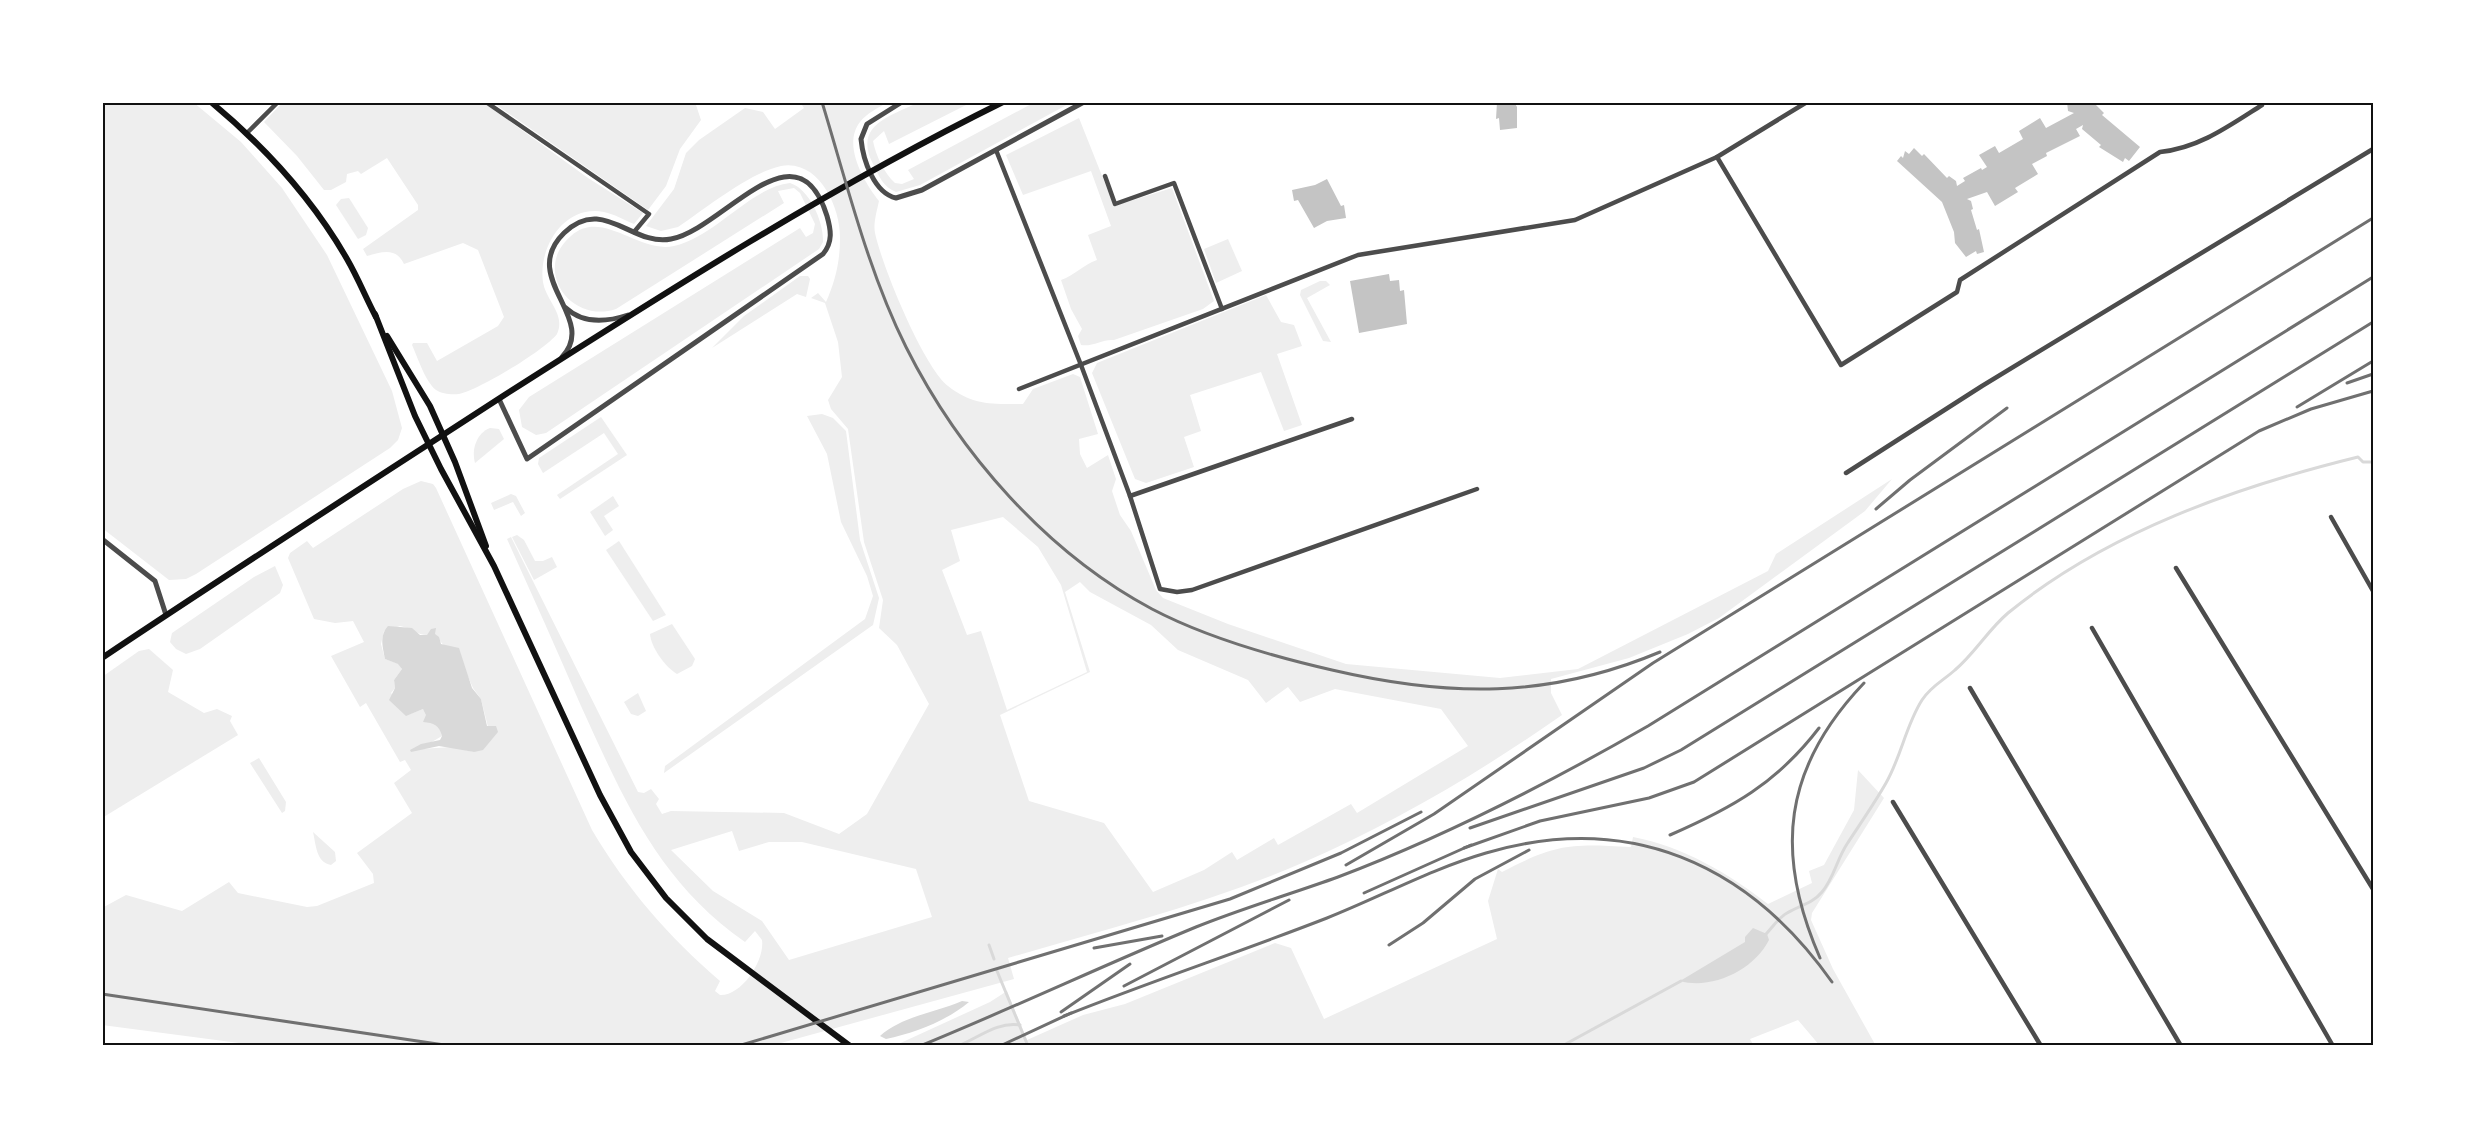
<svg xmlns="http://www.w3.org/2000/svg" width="2475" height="1148" viewBox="0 0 2475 1148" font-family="Spectral,serif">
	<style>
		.green { fill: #eee; fill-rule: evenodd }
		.water { fill: #d9d9d9 }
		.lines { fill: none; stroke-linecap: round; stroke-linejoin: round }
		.stream { stroke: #d9d9d9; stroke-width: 3 }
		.building { fill: #c4c4c4 }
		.minor { stroke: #4c4c4c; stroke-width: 4.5 }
		.tertiary { stroke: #4c4c4c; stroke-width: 5 }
		.secondary { stroke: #111; stroke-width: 6 }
		.rail { stroke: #707070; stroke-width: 3 }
		.neatline { fill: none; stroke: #111; stroke-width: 2 }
	</style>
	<rect width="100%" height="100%" fill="#fff"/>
	<!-- green -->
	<g class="green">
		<polygon points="102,102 193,102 241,142 282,188 327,255 392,391 402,428 398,440 390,448 196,574 186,579 169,580 102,528"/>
		<path d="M283 102H483L588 178 643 213 634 224C624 220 614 214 604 212 564 204 538 248 543 282 546 301 566 314 557 334 545 350 479 390 459 394 452 395 442 394 436 390 425 381 418 358 412 345L413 343H427L437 361 498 326 504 317 478 250 463 243 404 264C396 247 382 252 367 256L363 249 418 210V205L387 158 361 174 358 171 347 174 346 182 331 190H324L297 156 264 122Z"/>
		<polygon points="492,102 695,102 701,120 680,149 666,186 648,210"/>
		<path d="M800 102H888C878 108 867 113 860 122 842 145 864 182 879 201 877 211 873 223 875 233 882 266 923 366 948 386 973 406 993 404 1023 404L1033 389 1073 374 1080 377 1098 434 1079 439 1080 454 1087 468 1108 455 1116 479 1112 491 1120 515 1131 531 1156 590 1163 598 1228 624 1346 664 1500 678 1578 669 1768 571 1776 554 1892 479 1865 511 1719 618 1688 634 1629 658 1551 679V693L1562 715C1482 771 1393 824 1302 863 1208 904 1106 929 1008 958L1014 979 770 1046H261L102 1025V908L126 895 182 911 229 882 238 893 307 907 317 906 374 883 373 874 357 853 412 813 394 783 411 770 405 760 400 762 366 703 360 707 331 656 364 642 353 621 335 623 314 619 288 558 290 553 307 541 313 548 403 489 421 481 433 484 436 488 592 830C627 889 668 936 720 981L715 991 720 995C742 996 765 960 762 940L755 931 745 942C658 881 624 800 581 706 557 650 532 595 507 539L511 537 638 792 644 793 651 789 659 799 656 804 662 814 671 811 784 813 839 834 867 814 929 704 897 645 879 628 883 600 864 542 848 429 831 409 828 400 842 377 838 342 825 303 811 298 818 293 826 302C835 282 840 262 840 239 841 208 819 159 781 166 749 173 706 208 678 227L661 231 646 226 674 189 686 153 699 140 745 108 763 112 775 129 804 108ZM1003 517 1038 547 1061 585 1087 672 1007 710 981 631 967 635 942 570 960 561 951 530ZM1080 582 1090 592 1151 625 1178 650 1248 680 1266 703 1288 687 1300 702 1335 689 1441 709 1468 746 1357 813 1351 804 1278 845 1274 838 1237 860 1232 852 1204 870 1153 892 1104 823 1029 801 1000 715 1090 672 1065 592ZM400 626C411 628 418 635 427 635L435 629 434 634 465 670 473 688 481 699 488 727 496 726 474 752 452 747 420 749 442 736 440 728 423 709 410 714 391 693 395 688 394 680 402 669 399 664 385 659 381 644 384 631ZM732 831 739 851 769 842H802L916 869 932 917 789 960 762 921 713 891 671 850Z"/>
		<path d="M920 102H972L889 144 884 131 873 141C876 156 884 173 895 183L902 184 914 179 908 170 1035 102H1072L920 185 896 192C883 187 879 176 873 164 853 125 890 116 920 102Z"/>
		<path d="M1079 118 1114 206 1172 188 1214 301 1203 309 1114 340C1102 339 1093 347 1081 345L1078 336 1082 329 1071 309 1061 280C1075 275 1083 265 1097 260L1088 235 1111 226 1091 171 1023 195 1006 155Z"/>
		<path d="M790 183C810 189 824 223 823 242L819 249 546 433 536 435 522 427 519 410 529 397 800 228 806 237 813 233 815 224 800 193 794 188 778 191 784 203 616 309C570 324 532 269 571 236 602 208 639 254 674 246 715 237 751 187 790 183Z"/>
		<polygon points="349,198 368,228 366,235 358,239 336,205 341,199"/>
		<polygon points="1228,239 1242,271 1216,283 1204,249"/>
		<polygon points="800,276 808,276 810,279 806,297 797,294 712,348 744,316"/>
		<polygon points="1320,281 1326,281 1330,285 1307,298 1331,342 1323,341 1300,295 1301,290"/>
		<polygon points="1266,295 1281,322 1294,325 1302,346 1277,354 1302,425 1284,431 1261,372 1190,395 1201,431 1184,437 1194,467 1146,483 1135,479 1092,373 1097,363"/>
		<polygon points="822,414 833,418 846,431 860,540 879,598 873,625 664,773 665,766 865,619 873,596 867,576 841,522 827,454 807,416"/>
		<polygon points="601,417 627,455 560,499 557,495 618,454 604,433 543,473 538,464 539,458"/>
		<path d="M490 428 499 429 504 439 475 463C471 449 477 433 490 428Z"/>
		<polygon points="511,494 516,496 525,513 521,516 513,502 494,510 491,503"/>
		<polygon points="613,496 619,506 604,516 613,530 605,536 590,512"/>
		<polygon points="517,535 524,540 535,561 543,561 552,557 557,567 534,580 512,537"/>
		<polygon points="619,541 666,615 653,621 606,550"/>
		<polygon points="275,566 283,585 280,593 200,649 186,654 176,649 170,642 172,633 254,577"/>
		<path d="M672 624 695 659 692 666 677 674C665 667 651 647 650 634Z"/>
		<polygon points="149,649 173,670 168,692 204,713 217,709 232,716 230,721 238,735 102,818 102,677 139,651"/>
		<polygon points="638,693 646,711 638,716 631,714 624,702"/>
		<polygon points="259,758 286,802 285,811 282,813 250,763"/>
		<path d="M1858 770 1884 798 1812 913 1811 920 1833 969 1876 1046H1820L1798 1020 1750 1039 1754 1046H894L990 1002 1007 991 1027 1040 1083 1015 1125 1004 1275 943 1291 948 1324 1019 1497 939 1488 901 1498 869 1502 872C1558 843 1570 844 1631 847L1633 837C1682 846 1730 874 1768 904L1812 883 1809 871 1824 865 1854 810Z"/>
		<path d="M313 832 335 852 336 861 331 865C316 862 316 845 313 832Z"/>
	</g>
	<!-- water -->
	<g class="water">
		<path d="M388 626 412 628 420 635H427L431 629 436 628 435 634 439 637 441 644 459 648 472 688 481 699 487 726H496L498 732 483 750 474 752 439 746 411 752 410 750 421 744 440 740 442 736C439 725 434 723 423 722L426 715 423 709 406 716 389 700 395 688 394 680 402 669 398 664 385 659C383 647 379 636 388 626Z"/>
		<path d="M1753 928 1767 934 1769 940C1754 970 1712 990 1680 981L1745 942V937Z"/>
		<path d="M962 1001 969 1002C946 1021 915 1033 886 1039L880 1036C902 1016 935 1013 962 1001Z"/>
	</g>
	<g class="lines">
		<!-- stream -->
		<g class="stream">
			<path d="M1765 935C1772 928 1778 918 1787 913 1800 905 1812 904 1822 892 1834 878 1837 859 1847 844 1860 824 1874 804 1886 783 1901 757 1906 725 1922 700 1931 686 1944 680 1955 670 1975 653 1988 630 2008 613 2107 532 2236 487 2358 457L2363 462H2373"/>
			<polyline points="989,945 994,959"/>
			<polyline points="997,971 1028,1046"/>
			<path d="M958 1046C978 1038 998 1021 1020 1025"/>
			<polyline points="1562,1046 1681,981"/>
		</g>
	</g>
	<!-- building -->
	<g class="building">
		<polygon points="1497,102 1514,102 1517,107 1517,128 1500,130 1499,118 1496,119"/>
		<polygon points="2067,102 2093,102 2104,113 2102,115 2140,147 2129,161 2125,158 2123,162 2099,147 2101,145 2082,129 2083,125 2076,129 2080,136 2046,153 2047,156 2032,164 2038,174 2015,188 2018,192 1995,206 1987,192 1967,199 1971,201 1973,209 1971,210 1977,230 1979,229 1984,252 1977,254 1976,251 1966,257 1955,243 1954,232 1942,202 1897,161 1901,156 1903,158 1905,151 1909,154 1914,148 1922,156 1924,154 1947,178 1949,176 1956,181 1957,186 1965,181 1963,178 1981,168 1982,170 1987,167 1979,155 1995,146 1999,153 2023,139 2019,131 2040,118 2046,128 2074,113 2068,111"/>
		<polygon points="1327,179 1341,206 1344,205 1346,218 1327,221 1314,228 1298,200 1294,201 1292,190 1315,185"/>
		<polygon points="1389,274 1390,281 1399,280 1400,291 1404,290 1407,324 1359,333 1350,281"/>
	</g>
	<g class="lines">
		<!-- minor -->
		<g class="minor">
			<polyline points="486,102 649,214 634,232"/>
			<polyline points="247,133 278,102"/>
			<polyline points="996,150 1081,365 1130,496 1160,589 1177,592 1192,590 1477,489"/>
			<path d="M1717 157 1841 365 1957 292 1960 280 2160 152C2199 148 2229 126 2262 105L2261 102"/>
			<polyline points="1105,176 1115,204 1174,183 1222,309"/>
			<polyline points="1019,389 1358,255 1575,220 1717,157 1807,102"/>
			<polyline points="1846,473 1982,386 2373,149"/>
			<polyline points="1130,496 1352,419"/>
			<polyline points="2331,517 2373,591"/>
			<polyline points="2176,568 2373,889"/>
			<polyline points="2092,628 2333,1046"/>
			<polyline points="1970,688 2181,1046"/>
			<polyline points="1893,802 2041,1046"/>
		</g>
		<!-- tertiary -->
		<g class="tertiary">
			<path d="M902 102 867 124 861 139C863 160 874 193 896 198L922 190 1084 102"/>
			<path d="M566 308C583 324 607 322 628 315"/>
			<path d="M499 399 527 459 823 254C833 242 831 230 827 216 797 119 722 230 671 239 632 247 603 195 564 233 518 278 599 318 562 357"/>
			<polyline points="102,539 155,581 166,615"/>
		</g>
		<!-- secondary -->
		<g class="secondary">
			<path d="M211 102C265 147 312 198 347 259 358 278 366 298 376 317"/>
			<polyline points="375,314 415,416 441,469 494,566 600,795 631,852 666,898 707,939 850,1046"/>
			<polyline points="387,336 430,406 455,462 486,546"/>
			<path d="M102 658C235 569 369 483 503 396 666 292 829 188 1003 102"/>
		</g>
		<!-- rail -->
		<g class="rail">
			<path d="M822 102C847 184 868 271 906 347 959 453 1047 553 1152 609 1207 638 1271 656 1332 670 1448 697 1548 699 1660 652"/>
			<polyline points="2347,383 2373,374"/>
			<polyline points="2297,407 2373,361"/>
			<polyline points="1876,509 1910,480 2007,408"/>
			<polyline points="1470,828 1644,768 1681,750 2373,322"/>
			<path d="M1670 835C1732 808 1777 783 1819 728"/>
			<polyline points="1464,848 1540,821 1649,798 1694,782 2259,431 2311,409 2373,391"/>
			<polyline points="1346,865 1434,814 1653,663 2373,218"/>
			<polyline points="1364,893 1471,845"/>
			<polyline points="1389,945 1423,923 1475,879 1529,850"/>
			<polyline points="1094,948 1162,936"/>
			<path d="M1820 958C1774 853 1783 768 1864 683"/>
			<polyline points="1124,986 1289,900"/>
			<polyline points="102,994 451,1046"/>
			<polyline points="1061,1012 1130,964"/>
			<path d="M1064 1016C1151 981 1240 952 1327 918 1380 897 1431 869 1486 853 1629 811 1748 863 1832 982"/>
			<polyline points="738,1046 1230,899 1341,853 1421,812"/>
			<path d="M920 1046C1013 1008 1104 965 1196 927 1243 908 1291 894 1338 877 1446 836 1549 783 1648 726L2373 277"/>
			<polyline points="1000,1046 1071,1013"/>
		</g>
	</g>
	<!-- border -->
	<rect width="2475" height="1148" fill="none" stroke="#ffffff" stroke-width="207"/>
	<rect x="104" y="104" width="2268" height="940" class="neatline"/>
</svg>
